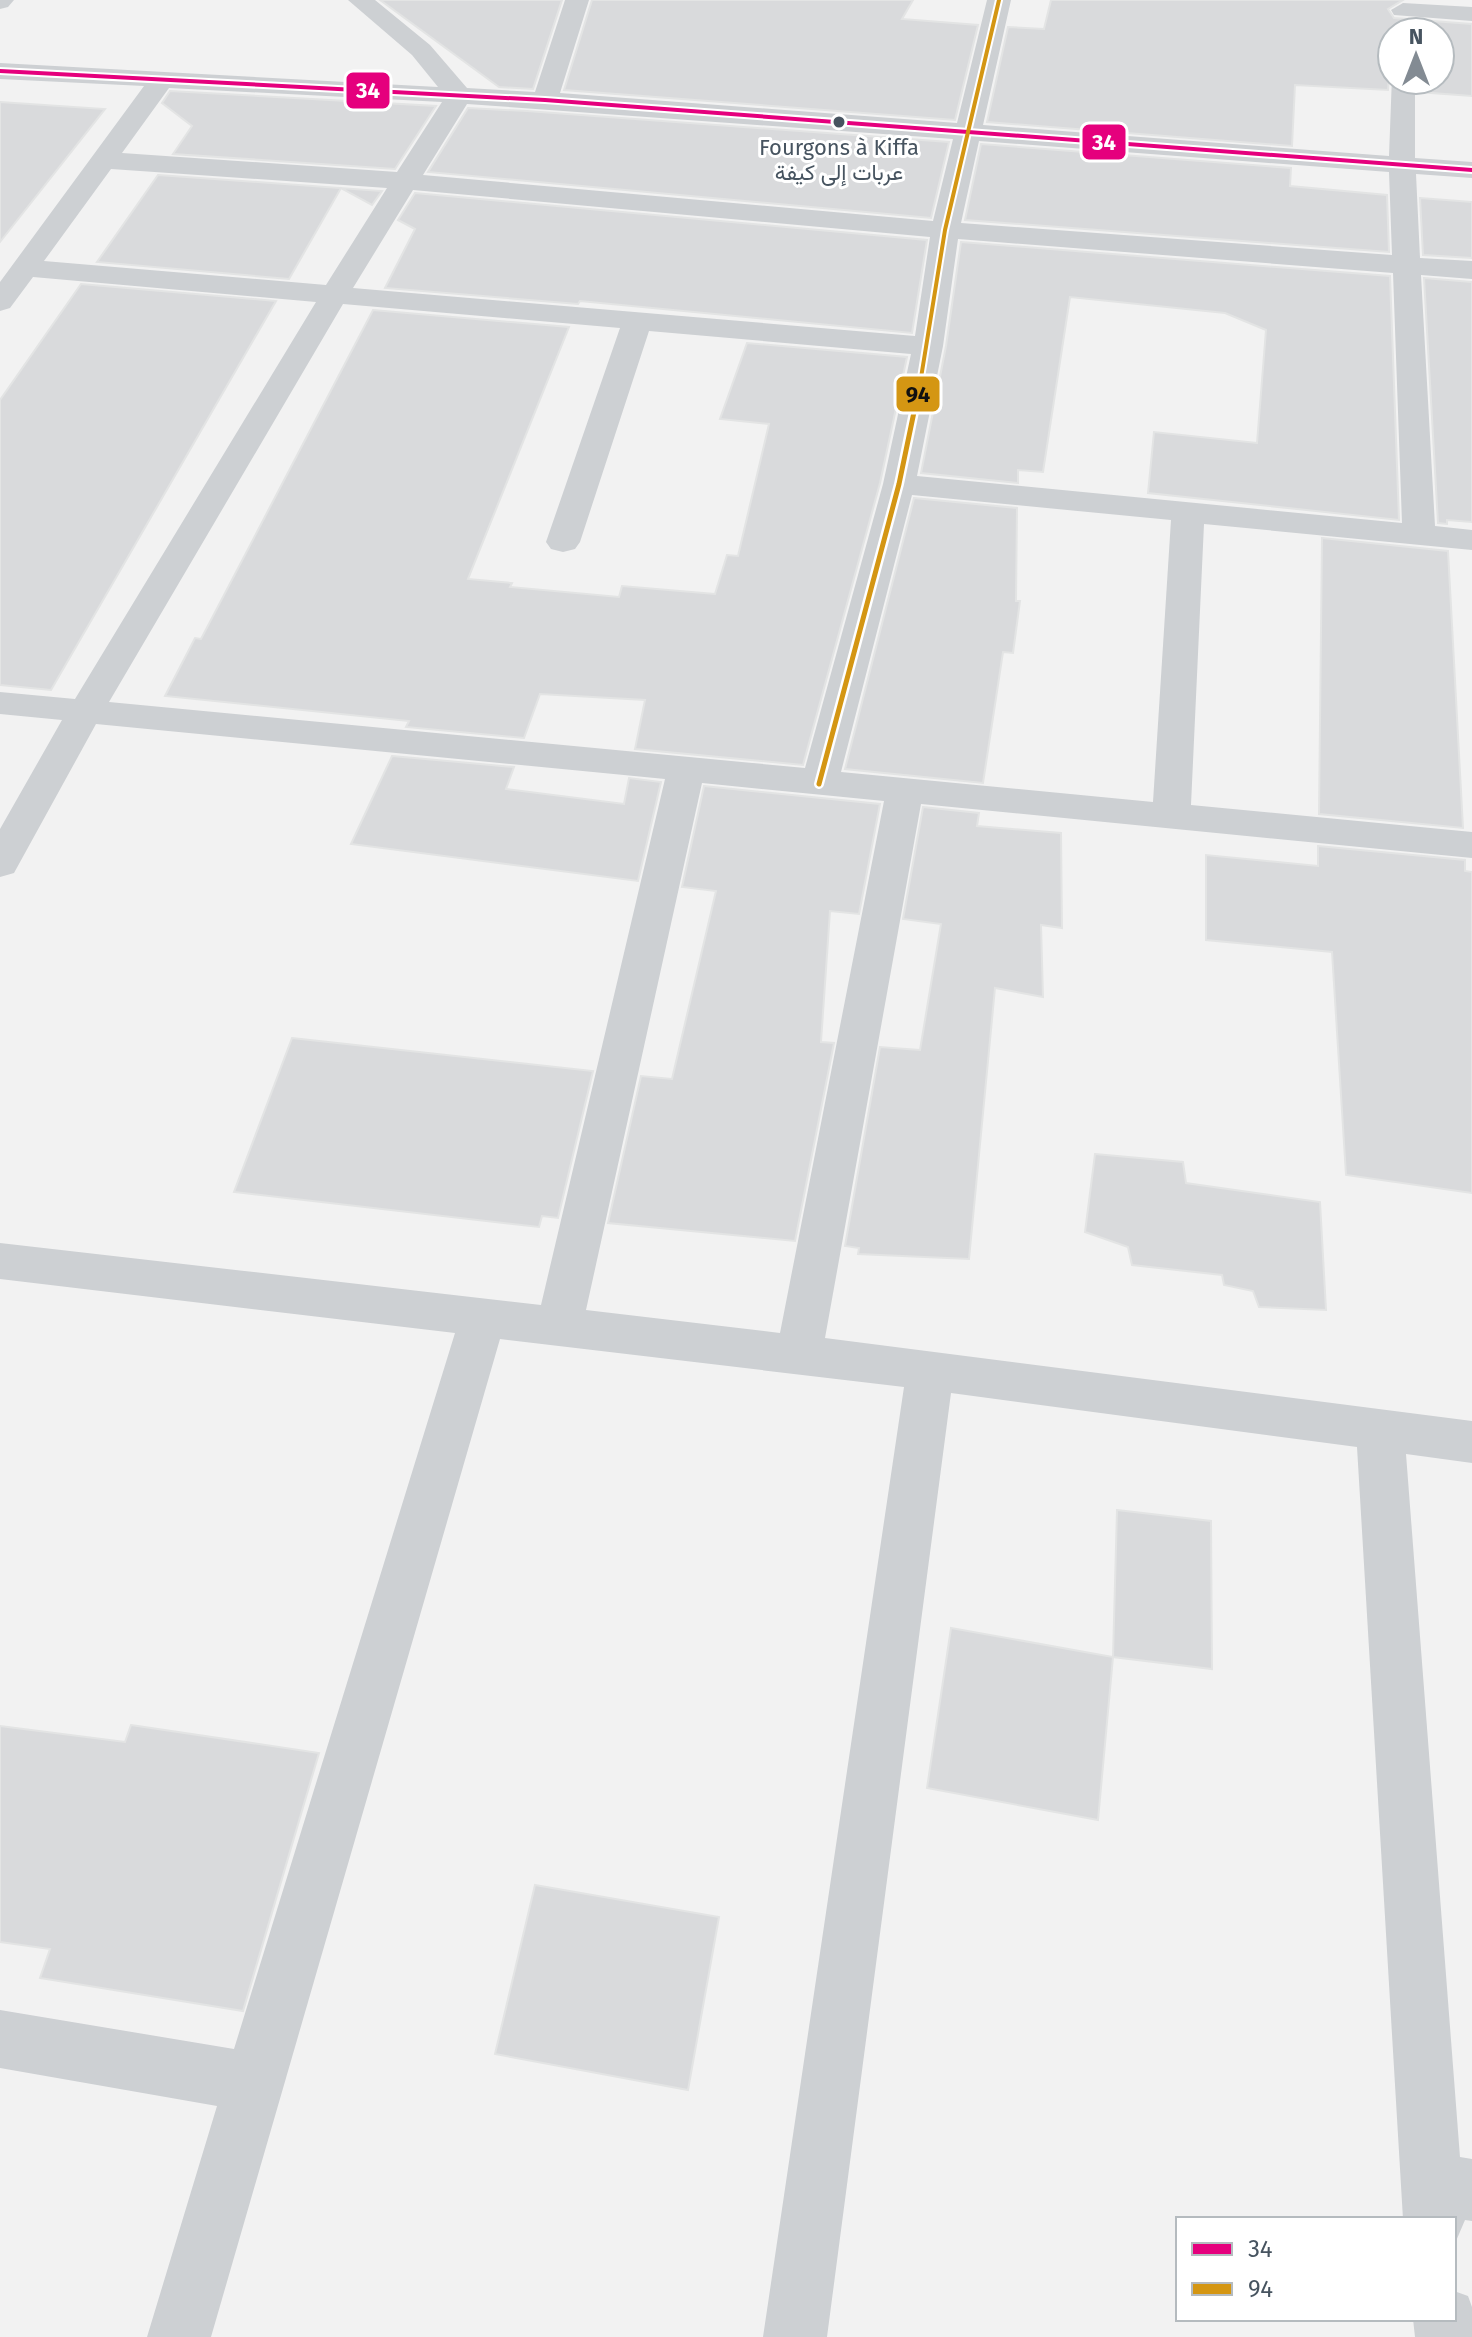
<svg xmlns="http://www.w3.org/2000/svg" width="1472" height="2337" viewBox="0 0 1472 2337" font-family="'Fira Sans',Vazirmatn,sans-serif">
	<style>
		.building { fill: #d9dadc; stroke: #e3e4e4; stroke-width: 2 }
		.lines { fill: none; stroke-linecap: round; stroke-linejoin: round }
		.street { fill: #cdd0d3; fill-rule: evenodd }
		.bus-1-casing { stroke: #fff; stroke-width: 8 }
		.bus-2-far1-casing { stroke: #fff; stroke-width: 8 }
		.bus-2-casing { stroke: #fff; stroke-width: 10 }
		.bus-1 { stroke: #e5007d; stroke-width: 4 }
		.bus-2-far1 { stroke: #d49613; stroke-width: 4 }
		.bus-2 { stroke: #d49613; stroke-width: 5 }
		.bus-dot { fill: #475460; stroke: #fff; stroke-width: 3 }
		.labels { text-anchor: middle; stroke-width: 6; stroke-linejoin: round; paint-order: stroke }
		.far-bus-label { font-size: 22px; fill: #475460; stroke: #fff }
		.line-badge { stroke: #fff; stroke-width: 3 }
		.badge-label { font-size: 22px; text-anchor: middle; font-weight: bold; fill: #fff }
		.pale-badge-label { font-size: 22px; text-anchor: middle; font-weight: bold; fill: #111 }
	</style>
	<rect width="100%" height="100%" fill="#f2f2f2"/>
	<!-- building -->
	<g class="building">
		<polygon points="380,0 562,0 533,89 499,87"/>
		<polygon points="592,0 913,0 902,19 978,25 955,120 564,90"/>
		<polygon points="1051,0 1403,0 1388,9 1394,18 1472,24 1472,96 1418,92 1418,80 1440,80 1440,32 1392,32 1388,90 1295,85 1292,146 987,122 1008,27 1044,29"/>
		<polygon points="170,91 436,106 395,169 173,154 192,126 162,103"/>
		<polygon points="0,102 105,109 0,242"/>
		<polygon points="468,108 527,111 949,142 931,218 428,172"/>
		<polygon points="981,144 1291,168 1290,186 1387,195 1389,252 965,220"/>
		<polygon points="158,175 382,191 372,205 341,188 289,279 97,262"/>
		<polygon points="415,193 927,240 912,333 580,301 578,304 385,288 415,229 398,220"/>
		<polygon points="1420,198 1472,202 1472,258 1423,255"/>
		<polygon points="961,242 1390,276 1399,520 1148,493 1154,432 1257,443 1266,330 1225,313 1070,297 1043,472 1018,470 1018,483 921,473 946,346"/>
		<polygon points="1424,278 1472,282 1472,522 1447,520 1447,524 1438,523"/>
		<polygon points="81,284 276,301 51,690 0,685 0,400"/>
		<polygon points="373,310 569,327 468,579 512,583 510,587 619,597 622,586 715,594 727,555 738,556 769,424 720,419 747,343 907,357 880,483 803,765 635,749 645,700 540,694 524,738 406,727 409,721 165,696 195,638 201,639"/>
		<polygon points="914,498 1017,508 1016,601 1020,601 1013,653 1003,652 983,783 845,769"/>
		<polygon points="1322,538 1448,551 1463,828 1319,814"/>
		<polygon points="392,756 514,767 506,789 624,804 629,778 661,782 638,881 351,844"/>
		<polygon points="704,786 880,804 859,914 830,911 821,1042 834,1043 795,1241 608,1223 641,1076 672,1079 716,891 682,887"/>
		<polygon points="923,807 979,813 977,826 1061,833 1062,928 1041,925 1043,997 995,988 969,1259 858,1254 859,1248 845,1246 880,1047 920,1050 941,924 903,919"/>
		<polygon points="1318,846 1465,860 1465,871 1472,872 1472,1193 1346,1175 1332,952 1206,940 1206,855 1318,866"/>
		<polygon points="292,1038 593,1071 558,1218 542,1216 539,1227 234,1192"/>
		<polygon points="1095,1154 1183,1162 1186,1183 1320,1202 1326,1310 1259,1307 1253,1291 1224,1285 1222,1275 1132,1265 1128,1247 1085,1232"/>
		<polygon points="1117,1510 1211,1521 1212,1669 1113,1657"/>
		<polygon points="951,1628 1113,1657 1098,1820 927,1788"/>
		<polygon points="131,1725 319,1753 243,2011 40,1978 50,1949 0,1942 0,1726 125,1742"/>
		<polygon points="535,1885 719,1917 688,2090 495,2054"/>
	</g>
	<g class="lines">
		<!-- street -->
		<g class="street">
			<polygon points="0,0 14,0 8,7 0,9"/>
			<path d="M348 0H375L430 45 467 88 535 92 565 0H589L560 93 957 123 987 0H1011L983 125 1389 156 1392 76V80H1415V158L1472 162V178L1416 174 1420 258 1472 261V279L1421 275 1435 526 1472 530V550L1204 524 1191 805 1472 832V858L921 804 825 1338 1472 1421V1463L1406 1454 1460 2157 1472 2159V2221L1465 2220 1456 2241 1454 2219H1403L1357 1447 951 1393 827 2337H763L904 1387 500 1339 211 2337H147L217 2106 0 2068V2010L234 2049 455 1333 0 1279V1243L541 1305 665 779 96 724 14 873 0 877V829L62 720 0 714V692L75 699 316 302 33 277 10 308 0 311V282L144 86 0 79V63L438 87 412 55ZM169 88 442 102 397 172 122 153ZM467 104 953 139 933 221 423 175ZM979 141 1389 172 1392 255 961 223ZM111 169 387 188 326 285 44 261ZM413 190 930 237 915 336 353 288ZM958 239 1393 273 1402 523 917 476 943 346ZM343 304 620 328 546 542 551 549 563 552 575 549 580 542 649 331 911 354 883 484 805 768 109 702ZM912 495 1171 520 1153 802 841 772ZM702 783 884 801 780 1333 586 1310Z"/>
			<polygon points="1403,3 1472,7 1472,21 1394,15 1391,10"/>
			<polygon points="1454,2291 1468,2296 1472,2307 1472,2337 1415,2337 1413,2319 1454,2319"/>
		</g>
		<!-- bus-1 casing -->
		<g class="bus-1-casing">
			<polyline id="bus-1" points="0,71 545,100 1472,170"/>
		</g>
		<!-- bus-2-far1 casing -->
		<g class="bus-2-far1-casing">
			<polyline id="bus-2-far1" points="919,390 945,230 999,0"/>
		</g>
		<!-- bus-2 casing -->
		<g class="bus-2-casing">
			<polyline id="bus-2" points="819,784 899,484 919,388"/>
		</g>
		<!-- bus-1 -->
		<use href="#bus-1" class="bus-1"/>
		<!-- bus-2-far1 -->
		<use href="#bus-2-far1" class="bus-2-far1"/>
		<!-- bus-2 -->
		<use href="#bus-2" class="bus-2"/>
	</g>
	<!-- markers -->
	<circle class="bus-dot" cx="839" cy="122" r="7"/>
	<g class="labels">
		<!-- far-bus labels -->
		<g class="far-bus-label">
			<text x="839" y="155">Fourgons à Kiffa<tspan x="839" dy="25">عربات إلى كيفة</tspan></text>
		</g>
	</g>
	<g class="line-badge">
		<rect x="345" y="71" width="46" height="39" rx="8" fill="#e5007d"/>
		<rect x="1081" y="123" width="46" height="38" rx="8" fill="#e5007d"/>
		<rect x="895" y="375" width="46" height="38" rx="8" fill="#d49613"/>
	</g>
	<g class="badge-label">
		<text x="368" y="98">34</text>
		<text x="1104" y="150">34</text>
	</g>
	<g class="pale-badge-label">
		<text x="918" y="402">94</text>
	</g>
	<!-- legend -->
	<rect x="1176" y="2217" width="280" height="104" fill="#ffffff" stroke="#b5bbbf" stroke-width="2"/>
	<rect x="1192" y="2243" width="40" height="12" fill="#e5007d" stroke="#b5bbbf" stroke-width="2"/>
	<text x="1248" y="2257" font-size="24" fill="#475460">34</text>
	<rect x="1192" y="2283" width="40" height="12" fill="#d49613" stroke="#b5bbbf" stroke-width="2"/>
	<text x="1248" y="2297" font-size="24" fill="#475460">94</text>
	<!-- north arrow -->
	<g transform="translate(1416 56)"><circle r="38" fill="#ffffff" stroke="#b5bbbf" stroke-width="2"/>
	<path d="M0-6L14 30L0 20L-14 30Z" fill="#838b93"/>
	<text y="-12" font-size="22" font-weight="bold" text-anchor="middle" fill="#475460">N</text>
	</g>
</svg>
